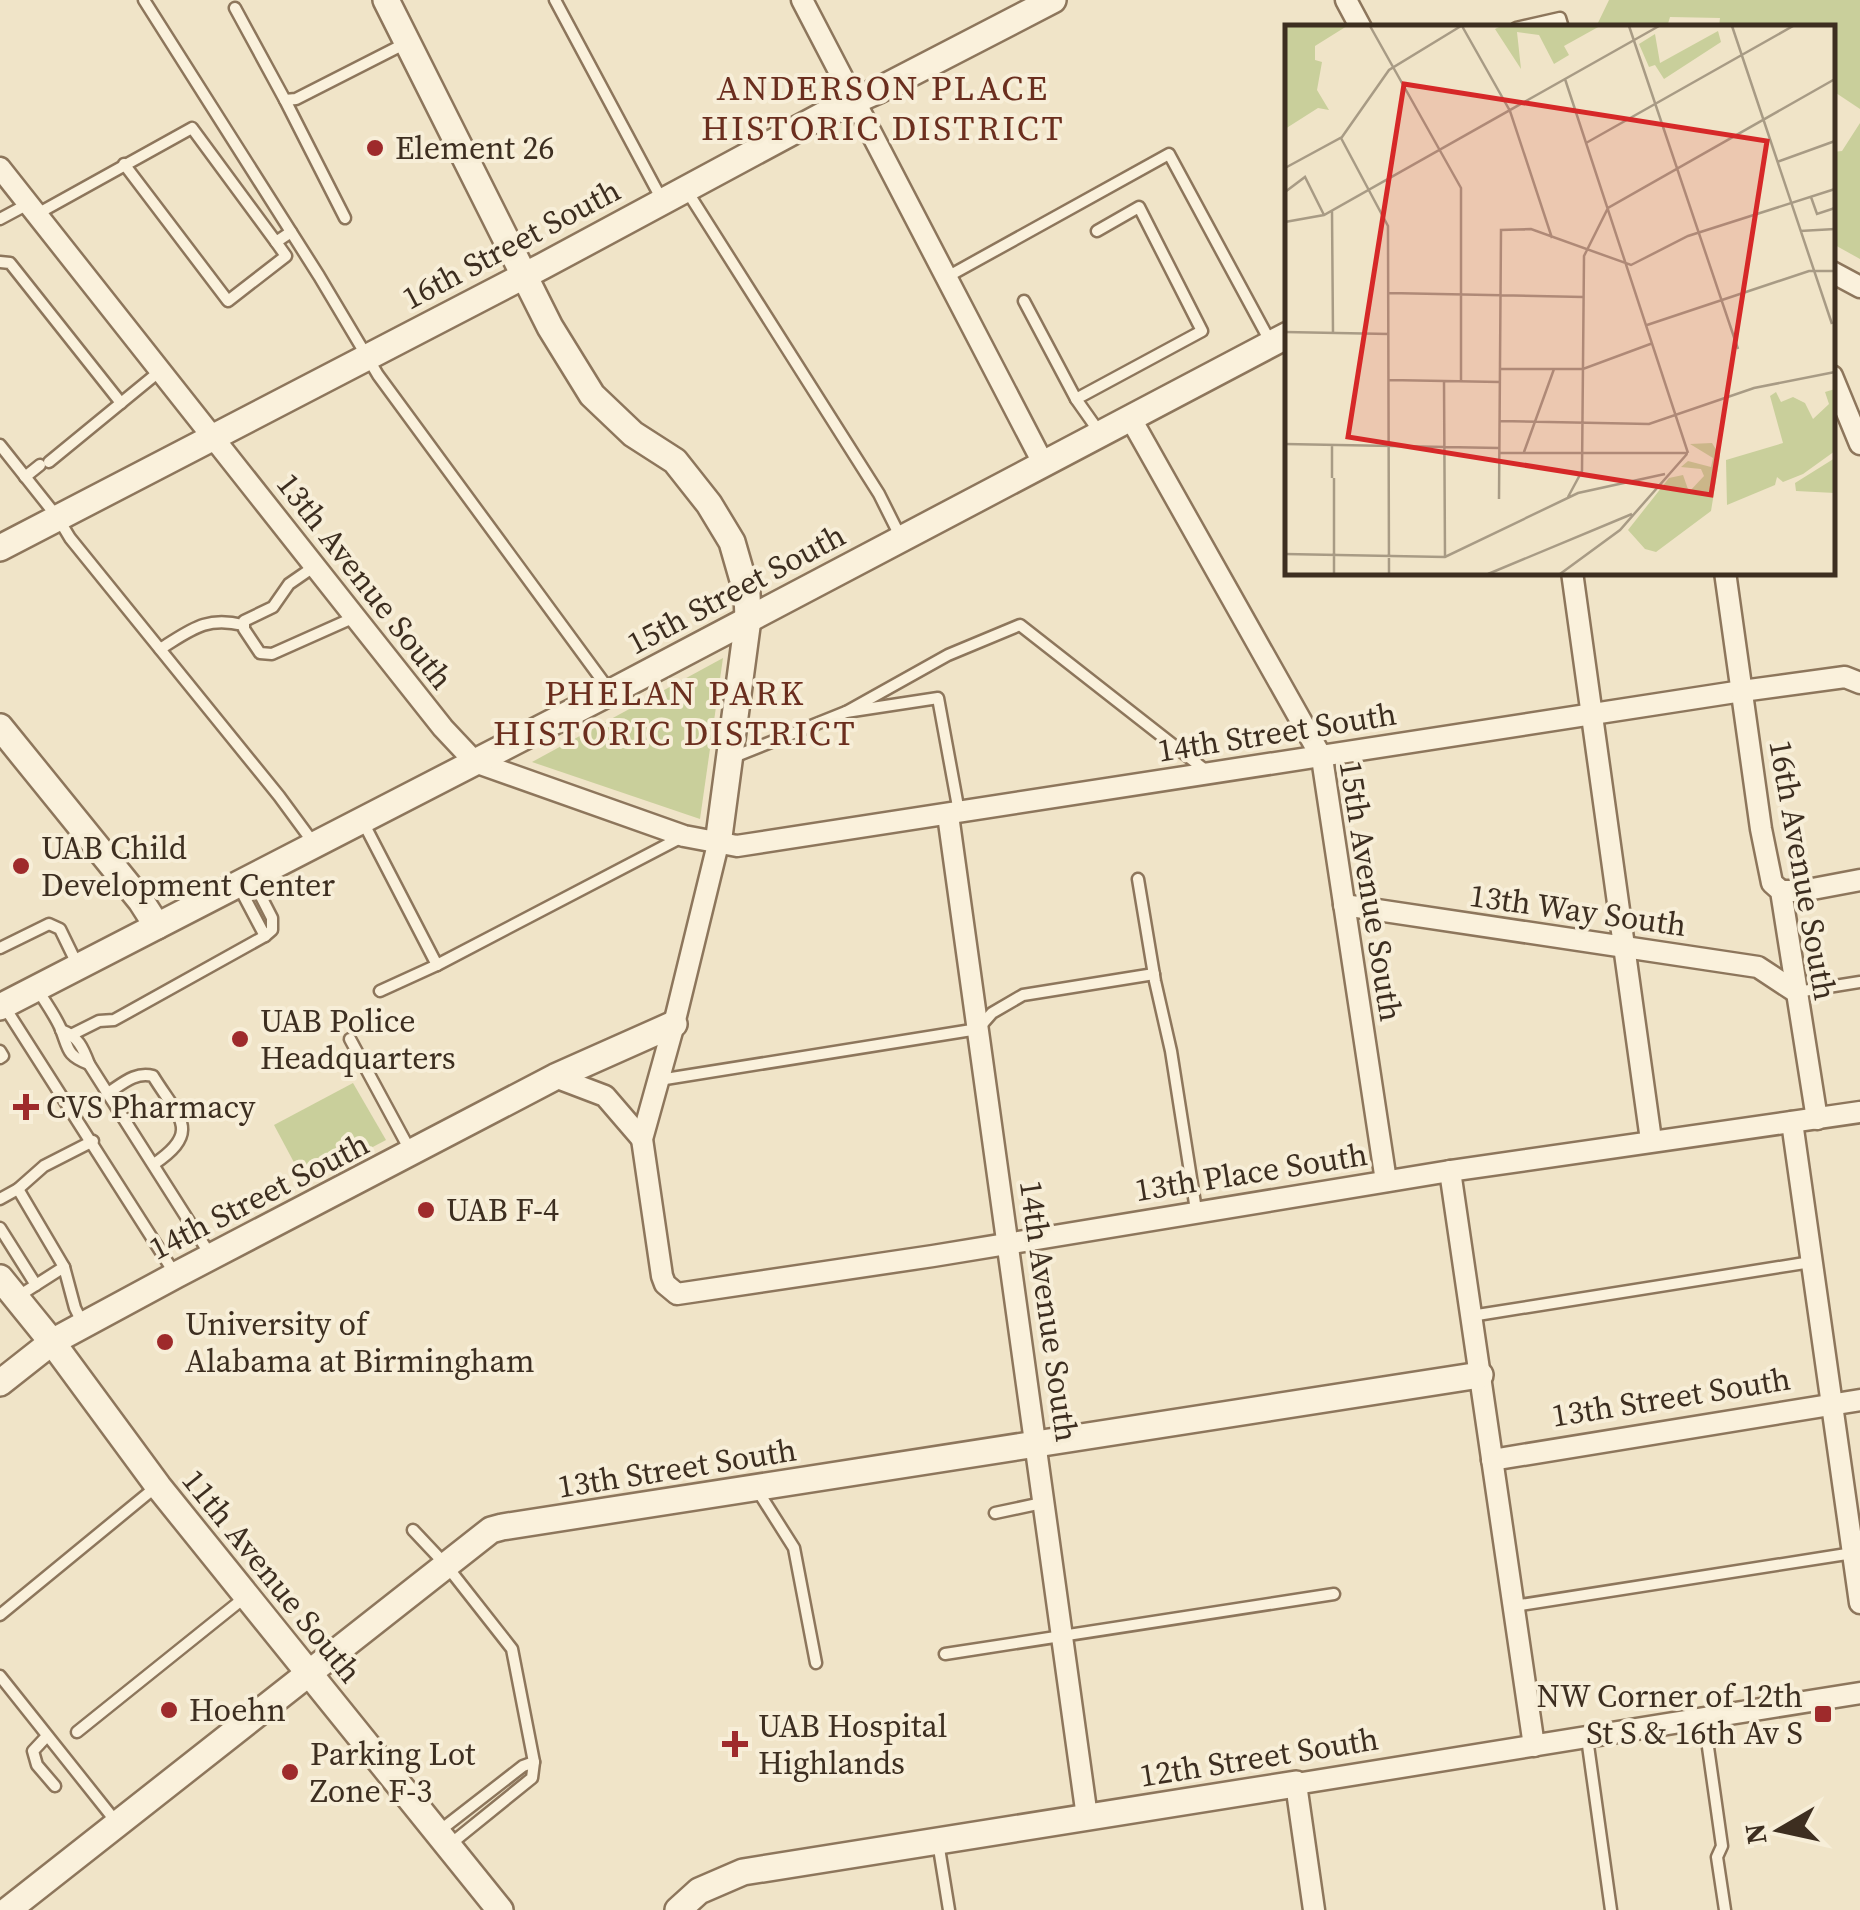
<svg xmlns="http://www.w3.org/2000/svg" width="1860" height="1910" viewBox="0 0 1860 1910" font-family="'Source Serif 4',serif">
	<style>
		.green { fill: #c9cf9b }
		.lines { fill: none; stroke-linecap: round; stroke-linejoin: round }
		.service-casing { stroke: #8d765c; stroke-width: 15 }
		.minor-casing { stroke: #8d765c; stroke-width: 25 }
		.tertiary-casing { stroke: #8d765c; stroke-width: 30 }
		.service { stroke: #faf1dc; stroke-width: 10 }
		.minor { stroke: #faf1dc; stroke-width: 20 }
		.tertiary { stroke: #faf1dc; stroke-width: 25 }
		.poi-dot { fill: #9e2a2b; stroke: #f7eed8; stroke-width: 4 }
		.labels { text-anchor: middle; stroke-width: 8; stroke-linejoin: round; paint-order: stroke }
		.poi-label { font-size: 32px; fill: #3d2e20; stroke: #f7eed8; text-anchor: start }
		.street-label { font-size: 32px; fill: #3d2e20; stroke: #f7eed8 }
		.neighbourhood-label { font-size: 35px; letter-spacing: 2.5px; fill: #6b2e1e; stroke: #f7eed8 }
		.inset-road { fill: none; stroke: #a89b85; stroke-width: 2.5 }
		.view { fill: #d62828; fill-opacity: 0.15; stroke: #d62828; stroke-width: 5 }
		.inset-edge { fill: none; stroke: #3d2e20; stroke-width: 5 }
	</style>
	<rect width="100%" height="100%" fill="#f0e4c8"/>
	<!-- green -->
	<g class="green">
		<polygon points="1609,0 1860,0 1860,109 1833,91 1832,28 1719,27 1720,18 1670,17 1667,27 1596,27"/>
		<polygon points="1860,123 1860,259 1833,244 1832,152 1842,151"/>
		<polygon points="723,658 700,819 532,762"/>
		<polygon points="353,1083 386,1140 305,1183 274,1125"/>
	</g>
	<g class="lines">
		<!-- service casing -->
		<g class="service-casing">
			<g id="service">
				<polyline points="144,0 319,276 378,375 610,691"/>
				<polyline points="555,0 662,200"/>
				<polyline points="235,8 285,100 296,99 406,43"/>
				<polyline points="1516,28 1560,18 1563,28"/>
				<polyline points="285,100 345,218"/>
				<polyline points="124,164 228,301 286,256 276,242"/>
				<polyline points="687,191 879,494 901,538"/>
				<polyline points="37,214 192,128 276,242 291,232"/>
				<polyline points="0,219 28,204"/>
				<polyline points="1097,231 1139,207 1202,331 1076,399 1100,433"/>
				<polyline points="0,262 10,263 121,403"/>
				<polyline points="947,277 1169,154 1271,343"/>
				<polyline points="1024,301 1076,399"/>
				<polyline points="0,445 58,518 70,538 279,796 315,845"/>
				<polyline points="49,462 160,371"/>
				<polyline points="25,477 40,465"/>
				<polyline points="315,566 289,584 273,607 244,621 244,629 260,653 272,654 355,617"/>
				<path d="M160 649C191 630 205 616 243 625"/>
				<polyline points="846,712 948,655 1020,625 1209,773"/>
				<polyline points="731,758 846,712 938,698 959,812"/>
				<polyline points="363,822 437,965"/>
				<polyline points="1138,879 1155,981 1171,1051 1196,1210"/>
				<polyline points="238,885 265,936"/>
				<polyline points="0,948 49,924 60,929 78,966"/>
				<path d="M38 990C45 1002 54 1014 60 1027 69 1048 65 1055 89 1064"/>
				<polyline points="380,991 437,965 682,837"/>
				<polyline points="1797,992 1860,982"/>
				<polyline points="4,1006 175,1274"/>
				<path d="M61 1030C78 1036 83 1048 89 1064L211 1256"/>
				<polyline points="73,1034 99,1021 114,1020 265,936 272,930 272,918 252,879"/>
				<polyline points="350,1039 411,1152"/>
				<polyline points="0,1051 3,1056 0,1058"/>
				<polyline points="659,1080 978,1029 992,1013 1023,995 1154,974"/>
				<path d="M108 1093C122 1084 136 1071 153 1076 178 1117 203 1131 154 1164"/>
				<polyline points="18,1189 44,1166 93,1141"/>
				<polyline points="0,1199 18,1189 64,1267 17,1297"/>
				<polyline points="0,1228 36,1285"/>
				<polyline points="64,1267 75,1308 83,1324"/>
				<polyline points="1471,1316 1811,1262"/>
				<polyline points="756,1488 794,1548 816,1663"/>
				<polyline points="995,1513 1042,1503"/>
				<polyline points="413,1530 446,1565 512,1649 534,1762 532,1778 448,1846"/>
				<polyline points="1514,1606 1853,1553"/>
				<polyline points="0,1615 157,1486"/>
				<polyline points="945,1654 1334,1594"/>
				<polyline points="0,1676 117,1823"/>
				<polyline points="1704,1719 1722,1846 1717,1857 1725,1910"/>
				<polyline points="77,1732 244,1598"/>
				<polyline points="47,1736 33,1751 37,1765 55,1786"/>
				<polyline points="1587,1738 1611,1910"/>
				<polyline points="438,1832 523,1766 534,1762"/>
				<polyline points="938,1842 949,1910"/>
			</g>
		</g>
		<!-- minor casing -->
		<g class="minor-casing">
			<g id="minor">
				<polyline points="802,0 1043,463"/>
				<polyline points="1346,0 1361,28"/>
				<polyline points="0,168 355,617 443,728 475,762 684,836 737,846 1742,691 1845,677 1860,683"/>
				<polyline points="1832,272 1860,287"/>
				<polyline points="1832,376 1860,444"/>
				<polyline points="1131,419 1322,758 1386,1181"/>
				<polyline points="1572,572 1651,1140"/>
				<polyline points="1725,572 1761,829 1772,883 1781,891 1817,1119"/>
				<polyline points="948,815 1087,1817"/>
				<polyline points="718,844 674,1024 642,1139 662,1276 665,1284 677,1294 933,1256 1450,1171 1860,1112"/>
				<polyline points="1781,891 1802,891 1860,880"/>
				<polyline points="1344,905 1758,967 1796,992"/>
				<polyline points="555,1077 605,1096 642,1139"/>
				<polyline points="1792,1122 1860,1603"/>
				<polyline points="1450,1171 1534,1746"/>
				<polyline points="1492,1460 1860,1400"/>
				<polyline points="1314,1910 1296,1784 1860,1693"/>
			</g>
		</g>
		<!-- tertiary casing -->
		<g class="tertiary-casing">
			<g id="tertiary">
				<polyline points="386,0 550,327 592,395 633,434 675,461 709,504 732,542 747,594 748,619 718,844"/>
				<polyline points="0,548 543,266 831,111 879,90 1053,0"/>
				<polyline points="0,727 141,901 157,926"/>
				<polyline points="0,1007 611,692 1288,335"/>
				<polyline points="0,1278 52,1342 158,1486 500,1910"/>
				<polyline points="0,1383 52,1342 176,1275 555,1077 674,1024"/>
				<polyline points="8,1910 491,1530 502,1527 1480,1375"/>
				<polyline points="678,1910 699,1891 743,1872 1296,1784"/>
			</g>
		</g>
		<!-- service -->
		<use href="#service" class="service"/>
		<!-- minor -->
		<use href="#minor" class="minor"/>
		<!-- tertiary -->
		<use href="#tertiary" class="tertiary"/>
	</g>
	<!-- markers -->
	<g class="poi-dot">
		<circle cx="375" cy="148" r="10"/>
		<circle cx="21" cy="866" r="10"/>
		<circle cx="240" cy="1039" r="10"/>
		<path d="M21 1092h10v10h10v10h-10v10h-10v-10h-10v-10h10z"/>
		<circle cx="426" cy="1210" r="10"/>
		<circle cx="165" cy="1342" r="10"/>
		<circle cx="169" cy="1710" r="10"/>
		<rect x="1813" y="1704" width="20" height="20" rx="5"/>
		<path d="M730 1729h10v10h10v10h-10v10h-10v-10h-10v-10h10z"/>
		<circle cx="290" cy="1772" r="10"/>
	</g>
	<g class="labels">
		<!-- poi labels -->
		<g class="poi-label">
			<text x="395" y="159">Element 26</text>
			<text x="41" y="859">UAB Child<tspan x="41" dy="37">Development Center</tspan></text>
			<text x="260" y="1032">UAB Police<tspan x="260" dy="37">Headquarters</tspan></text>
			<text x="46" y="1118">CVS Pharmacy</text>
			<text x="446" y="1221">UAB F-4</text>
			<text x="185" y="1335">University of<tspan x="185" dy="37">Alabama at Birmingham</tspan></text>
			<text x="1803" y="1707" text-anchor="end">NW Corner of 12th<tspan x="1803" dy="37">St S &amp; 16th Av S</tspan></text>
			<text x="189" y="1721">Hoehn</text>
			<text x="758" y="1737">UAB Hospital<tspan x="758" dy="37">Highlands</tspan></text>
			<text x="310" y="1765">Parking Lot<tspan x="310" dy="37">Zone F-3</tspan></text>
		</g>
		<!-- street labels -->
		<g class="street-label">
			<text transform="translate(511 244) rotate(-28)" y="11">16th Street South</text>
			<text transform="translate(365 581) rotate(52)" y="11">13th Avenue South</text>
			<text transform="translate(736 589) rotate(-28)" y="11">15th Street South</text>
			<text transform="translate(1277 732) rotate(-9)" y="11">14th Street South</text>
			<text transform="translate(1803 870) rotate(80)" y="11">16th Avenue South</text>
			<text transform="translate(1371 891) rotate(81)" y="11">15th Avenue South</text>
			<text transform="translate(1578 910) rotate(8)" y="11">13th Way South</text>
			<text transform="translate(1251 1172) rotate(-9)" y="11">13th Place South</text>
			<text transform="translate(259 1196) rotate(-27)" y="11">14th Street South</text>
			<text transform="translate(1049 1311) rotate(82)" y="11">14th Avenue South</text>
			<text transform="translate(1671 1397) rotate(-9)" y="11">13th Street South</text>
			<text transform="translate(677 1468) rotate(-9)" y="11">13th Street South</text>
			<text transform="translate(272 1576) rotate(51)" y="11">11th Avenue South</text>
			<text transform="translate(1259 1757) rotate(-9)" y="11">12th Street South</text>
		</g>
		<!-- neighbourhood labels -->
		<g class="neighbourhood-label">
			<text x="883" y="100">ANDERSON PLACE<tspan x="883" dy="40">HISTORIC DISTRICT</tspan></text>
			<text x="675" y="705">PHELAN PARK<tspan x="675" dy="40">HISTORIC DISTRICT</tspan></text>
		</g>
	</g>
	<!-- overview -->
	<g transform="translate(1285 25)">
		<rect width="550" height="550" fill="#f0e4c8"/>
		<path d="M0 1H62L30 21V35L37 37 32 65 44 85 33 83 0 104ZM216 1H315L279 21 284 30 269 39 254 10 232 7 236 44 210 4ZM433 6 436 17 379 54 370 40 364 42 354 19 370 9 375 38ZM550 364V426L518 449 498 457 492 452 490 460 442 480 441 435 498 418 485 371 491 367 496 377 508 372 520 378 528 394 544 379 540 367ZM427 418 435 431 426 486 371 527 360 524 343 505 384 453 398 450 404 467 419 451 416 444 396 442 403 436 426 442 428 433 405 419ZM550 433V468L511 466 510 458Z" fill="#c9cf9b"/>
		<path class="inset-road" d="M85 1 176 163V356M177 1 225 86 267 213M344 1 453 324M447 1 547 299M280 54 403 428M56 113 103 201 104 549M301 118 508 1M492 137 550 116M0 143 57 112 104 45 176 1M0 167 20 152 39 190M526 172 532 189 550 183M47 186 48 308M0 197 39 190 374 1M515 206 550 204M104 268 298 272M362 300 524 246H550M0 307 104 309M215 344H298L368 318M104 355 215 357M159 356 160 532M215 396 364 399 469 363 550 347M0 419 214 423M47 420V453M239 427 269 344M214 428H403M283 472 297 446 299 231 323 183 550 54M214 474 216 205 246 204 346 240 403 211 550 164M0 529 160 532 293 468 380 449M49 549V453M203 549 347 489M275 549 335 505 402 429"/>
		<path class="view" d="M119 59 482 116 426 470 63 412Z"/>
		<rect width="550" height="550" class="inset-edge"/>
	</g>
	<!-- north arrow -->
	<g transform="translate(1780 1830) rotate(261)" stroke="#f7eed8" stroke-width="8" paint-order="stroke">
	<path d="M0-8L18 38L0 25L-18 38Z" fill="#3d2e20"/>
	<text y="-15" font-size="28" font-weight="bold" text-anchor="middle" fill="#3d2e20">N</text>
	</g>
</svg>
